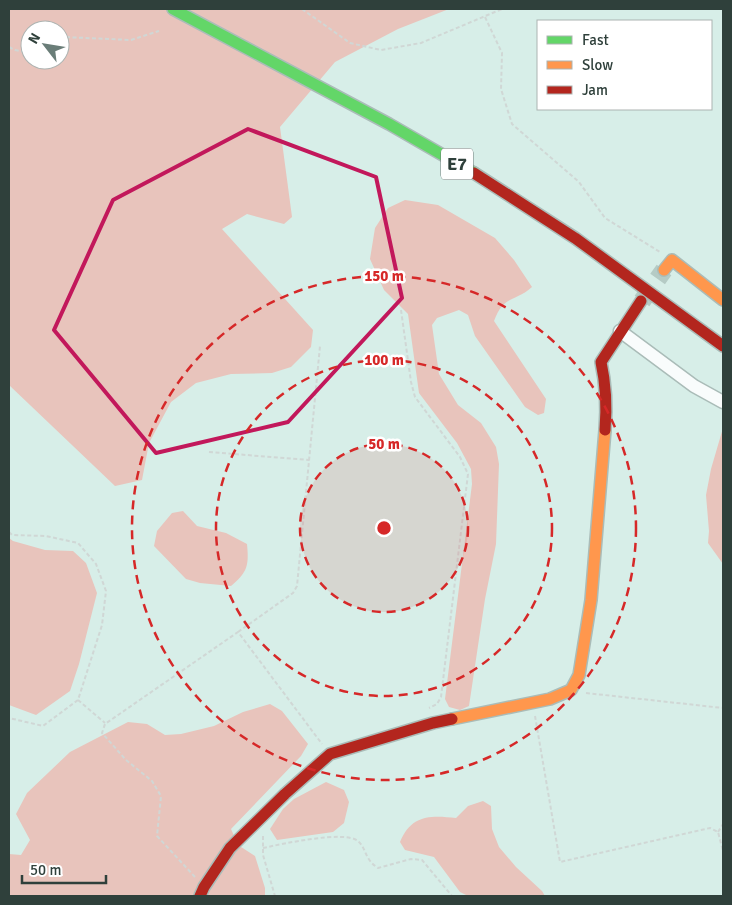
<svg xmlns="http://www.w3.org/2000/svg" width="732" height="905" viewBox="0 0 732 905" font-family="Signika,sans-serif">
	<style>
		.forest { fill: #e8c4bc; fill-rule: evenodd }
		.lines { fill: none; stroke-linecap: round; stroke-linejoin: round }
		.secondary-tunnel { stroke: #b5cbc5; stroke-width: 18; stroke-dasharray: 18 9; stroke-linecap: butt }
		.street-casing { stroke: #aabcb8; stroke-width: 15 }
		.fast-casing { stroke: #aabcb8; stroke-width: 14 }
		.slow-casing { stroke: #aabcb8; stroke-width: 14 }
		.jam-casing { stroke: #aabcb8; stroke-width: 14 }
		.path { stroke: #d0d7d5; stroke-width: 2; stroke-dasharray: 4 2.5; stroke-linecap: butt }
		.street { stroke: #f9fcfc; stroke-width: 12 }
		.fast { stroke: #63d668; stroke-width: 11 }
		.slow { stroke: #ff974d; stroke-width: 11 }
		.jam { stroke: #b3261e; stroke-width: 11 }
		.marked { fill: none; stroke: #c2185b; stroke-width: 4; stroke-linejoin: round }
		.ring { fill: none; stroke: #d62828; stroke-width: 2.5; stroke-dasharray: 9 6 }
		.labels { text-anchor: middle; stroke-width: 5; stroke-linejoin: round; paint-order: stroke }
		.shield { fill: #fff; stroke: #6d7976; stroke-width: 1 }
		.shield-label { font-size: 18px; font-weight: bold; fill: #2f403b }
		.centre { fill: #d62828; stroke: #fff; stroke-width: 2.5 }
		.ring-label { font-size: 15px; text-anchor: middle; font-weight: bold; fill: #d62828; stroke: #fff; stroke-width: 5; stroke-linejoin: round; paint-order: stroke }
	</style>
	<rect width="100%" height="100%" fill="#d7eee8"/>
	<!-- forest -->
	<g class="forest">
		<path d="M9 9H449L398 29 335 62 280 127 292 217 284 224 247 214 222 229 313 330 311 347 291 367 272 373 231 374 196 383 171 402 149 443 142 480 115 486 9 385ZM30 30H60V60H30Z"/>
		<path d="M405 200 438 205 495 238 514 260 532 287C514 303 504 294 494 321L546 399 544 413 538 415 525 407 475 336 468 315 459 310 437 318 432 325 439 374 458 405 481 423 496 447 499 464 496 544 485 599 469 706 460 710 449 707 445 699 472 484 471 469 457 443 419 393 408 314 384 290 370 259 375 228 388 208Z"/>
		<polygon points="723,428 723,564 708,543 709,531 706,495 711,469"/>
		<path d="M183 511 197 526 226 533 247 544C249 565 248 572 231 586L200 583 186 579 154 546 157 531 172 513Z"/>
		<polygon points="9,538 13,541 45,550 73,551 86,563 97,593 79,664 70,691 36,715 9,705"/>
		<polygon points="270,704 282,711 308,744 301,756 231,829 238,845 255,856 265,888 265,896 9,896 9,854 21,855 30,840 16,814 27,793 70,752 128,722 147,724 165,735 181,734 214,726 243,712"/>
		<polygon points="326,782 344,790 349,802 344,823 333,832 277,840 270,829 283,809 294,799"/>
		<path d="M483 801 491 806 492 829 499 847 516 867 542 891 545 896H468L460 892 434 857 405 850 400 842C411 815 430 815 456 818L468 806Z"/>
	</g>
	<g class="lines">
		<!-- secondary-tunnel -->
		<polyline class="secondary-tunnel" points="642,301 664,270"/>
		<!-- street casing -->
		<g class="street-casing">
			<polyline id="street" points="620,331 694,386 723,402"/>
		</g>
		<!-- fast casing -->
		<g class="fast-casing">
			<polyline id="fast" points="173,9 389,124 474,173"/>
		</g>
		<!-- slow casing -->
		<g class="slow-casing">
			<g id="slow">
				<polyline points="664,270 672,260 723,300"/>
				<polyline points="452,719 550,699 571,690 579,675 591,600 605,430"/>
			</g>
		</g>
		<!-- jam casing -->
		<g class="jam-casing">
			<g id="jam">
				<polyline points="474,173 575,238 723,346"/>
				<path d="M605 430C607 406 606 385 601 362L641 301"/>
				<polyline points="200,896 204,887 230,848 285,794 330,754 433,723 452,719"/>
			</g>
		</g>
		<!-- path -->
		<g class="path">
			<polyline points="302,9 350,43 381,50 421,43 502,9"/>
			<polyline points="485,17 502,53 501,89 512,124 579,182 605,218 660,252"/>
			<polyline points="60,39 64,37 131,40 159,31"/>
			<polyline points="9,47 15,50 30,53"/>
			<polyline points="401,310 411,382 415,397 460,457 468,474 441,697 437,704 429,708"/>
			<polyline points="209,452 309,460"/>
			<polyline points="9,532 12,535 46,536 78,543 96,564 106,591 102,625 78,700 43,726 9,718"/>
			<polyline points="238,632 293,593 297,586 320,346"/>
			<polyline points="586,693 723,708"/>
			<polyline points="78,700 105,723"/>
			<polyline points="535,716 560,862 710,828 718,832 723,851"/>
			<polyline points="718,832 723,824"/>
			<polyline points="263,836 263,855 275,896"/>
			<path d="M263 848C282 844 344 830 358 841 367 849 364 859 378 868L411 859 422 860 452 896"/>
			<polyline points="195,877 157,836 161,796 152,781 126,760 102,733 105,724 238,632 322,744"/>
		</g>
		<!-- street -->
		<use href="#street" class="street"/>
		<!-- fast -->
		<use href="#fast" class="fast"/>
		<!-- slow -->
		<use href="#slow" class="slow"/>
		<!-- jam -->
		<use href="#jam" class="jam"/>
	</g>
	<!-- marked area -->
	<path class="marked" d="M248 129 376 177 402 298 288 422 156 453 54 330 113 200Z"/>
	<!-- distance rings -->
	<circle cx="384" cy="528" r="84" fill="#d62828" fill-opacity=".12"/>
	<g class="ring">
		<circle cx="384" cy="528" r="84"/>
		<circle cx="384" cy="528" r="168"/>
		<circle cx="384" cy="528" r="252"/>
	</g>
	<g class="labels">
		<!-- shield labels -->
		<rect class="shield" x="441" y="148.5" width="32" height="31" rx="4"/>
		<g class="shield-label">
			<text x="457" y="170">E7</text>
		</g>
	</g>
	<circle cx="384" cy="528" r="8" class="centre"/>
	<g class="ring-label">
		<text x="384" y="281">150 m</text>
		<text x="384" y="365">100 m</text>
		<text x="384" y="449">50 m</text>
	</g>
	<!-- border -->
	<rect width="732" height="905" fill="none" stroke="#2f403b" stroke-width="20"/>
	<!-- legend -->
	<rect x="537" y="20" width="175" height="90" fill="#ffffff" stroke="#acb3b1"/>
	<rect x="547" y="36" width="25" height="8" fill="#63d668" stroke="#acb3b1"/>
	<text x="582" y="45" font-size="15" fill="#2f403b">Fast</text>
	<rect x="547" y="61" width="25" height="8" fill="#ff974d" stroke="#acb3b1"/>
	<text x="582" y="70" font-size="15" fill="#2f403b">Slow</text>
	<rect x="547" y="86" width="25" height="8" fill="#b3261e" stroke="#acb3b1"/>
	<text x="582" y="95" font-size="15" fill="#2f403b">Jam</text>
	<!-- north arrow -->
	<g transform="translate(45 45) rotate(301)"><circle r="24" fill="#ffffff" stroke="#acb3b1"/>
	<path d="M0-4L9 19L0 12L-9 19Z" fill="#6a7d78"/>
	<text y="-8" font-size="14" font-weight="bold" text-anchor="middle" fill="#2f403b">N</text>
	</g>
	<!-- scale -->
	<path d="M22 875v8h84v-8" fill="none" stroke="#2f403b" stroke-width="2.5"/>
	<text x="30" y="875" font-size="15" fill="#2f403b" stroke="#ffffff" stroke-width="4" paint-order="stroke">50 m</text>
</svg>
